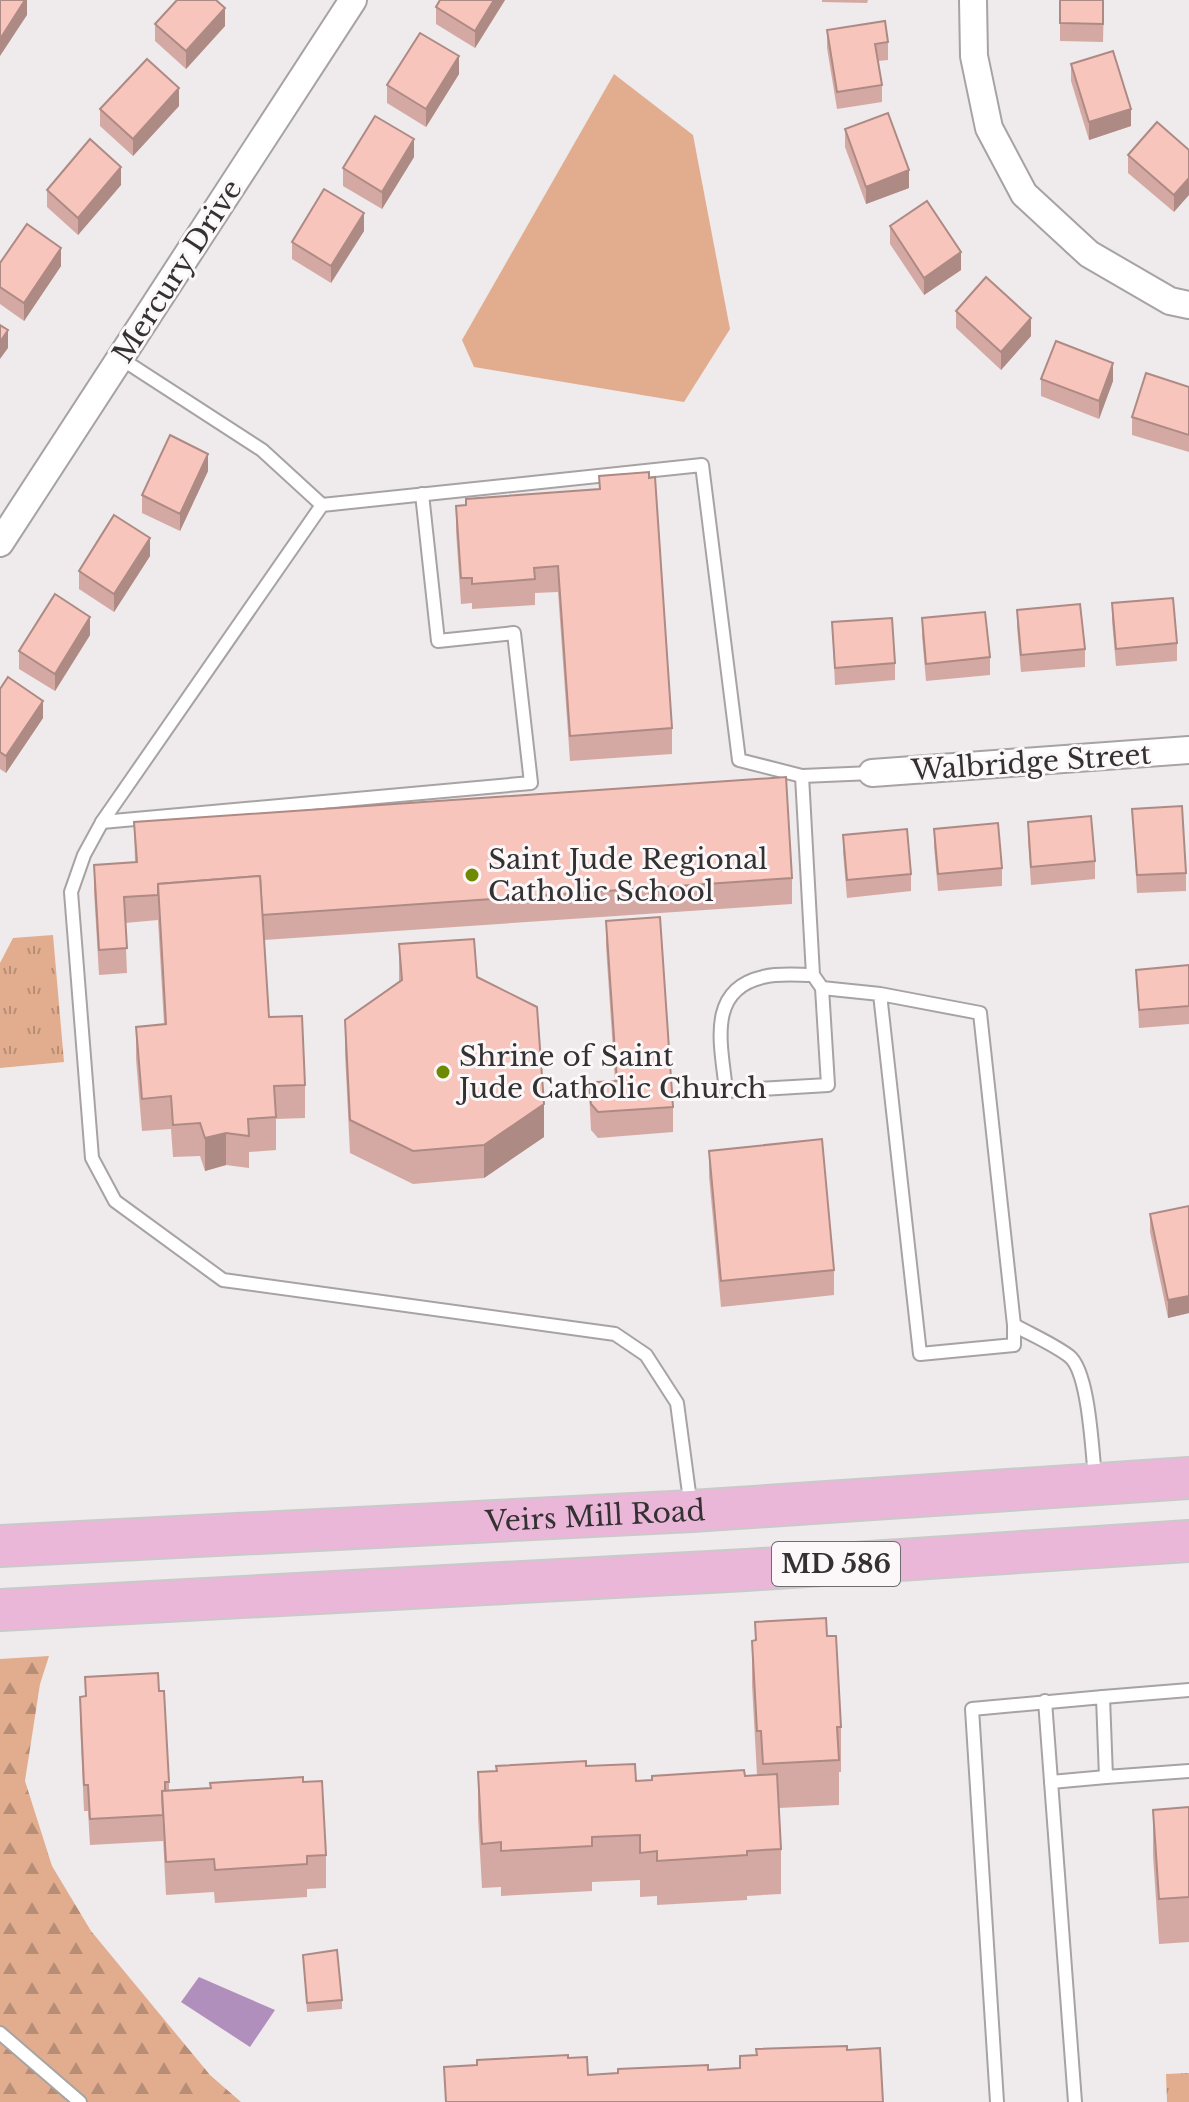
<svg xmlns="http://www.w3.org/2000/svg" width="1189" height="2102" viewBox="0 0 1189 2102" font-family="'Libre Baskerville',serif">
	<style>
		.grass { fill: url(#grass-tufts) }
		.forest { fill: url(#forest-firs) }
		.pitch { fill: #e1ad8e }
		.water { fill: #b18fbc }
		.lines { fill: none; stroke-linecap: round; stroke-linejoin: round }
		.service-casing { stroke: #a7a3a3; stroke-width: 16 }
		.minor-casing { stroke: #a7a3a3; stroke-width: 30 }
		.primary-casing { stroke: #cac9c9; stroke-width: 44 }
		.service { stroke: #fff; stroke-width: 12 }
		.minor { stroke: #fff; stroke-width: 26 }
		.primary { stroke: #ebb7d9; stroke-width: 40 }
		.wall { fill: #d5a9a3 }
		.shaded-wall { fill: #ae8a84 }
		.building { fill: #f8c5bd; stroke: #ae8a84; stroke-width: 2 }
		.poi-dot { fill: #6e8a01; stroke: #fcf7f8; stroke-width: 3 }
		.labels { text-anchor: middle; stroke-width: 6; stroke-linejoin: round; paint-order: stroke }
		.shield { fill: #fcf7f8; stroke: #6f6c6d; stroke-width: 2 }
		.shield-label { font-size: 26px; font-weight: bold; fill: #333131 }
		.street-label { font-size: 28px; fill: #333131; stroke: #fcf7f8 }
		.poi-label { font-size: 28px; fill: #333131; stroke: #fcf7f8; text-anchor: start }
	</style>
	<defs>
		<pattern id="grass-tufts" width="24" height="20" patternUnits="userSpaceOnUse" patternTransform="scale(2)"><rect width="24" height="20" fill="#e1ad8e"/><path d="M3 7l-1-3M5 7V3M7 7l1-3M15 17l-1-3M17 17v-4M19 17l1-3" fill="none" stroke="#b78d75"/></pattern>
		<pattern id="forest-firs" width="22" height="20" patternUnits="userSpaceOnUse" patternTransform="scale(2)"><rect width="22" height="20" fill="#e1ad8e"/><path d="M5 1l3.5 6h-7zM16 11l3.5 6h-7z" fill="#b78d75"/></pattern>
	</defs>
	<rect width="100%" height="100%" fill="#efeaeb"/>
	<!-- grass -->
	<g class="grass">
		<polygon points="53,935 64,1062 0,1068 0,963 13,938"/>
		<polygon points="1189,2073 1189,2102 1167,2102 1166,2074"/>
	</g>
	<!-- forest -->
	<polygon class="forest" points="49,1656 40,1684 25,1781 52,1866 91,1931 210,2075 241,2102 0,2102 0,1659"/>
	<!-- pitch -->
	<polygon class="pitch" points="614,74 693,135 730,329 684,402 474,367 462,340"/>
	<!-- water -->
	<polygon class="water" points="199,1977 275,2010 250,2047 181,2002"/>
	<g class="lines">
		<!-- service casing -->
		<g class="service-casing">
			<g id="service">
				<polyline points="120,358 262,450 322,505"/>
				<polyline points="102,822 531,783 514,633 438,641 422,494"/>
				<path d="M813 975C797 975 778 973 763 977 705 990 722 1048 726 1091L828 1085 822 988 813 975 802 776 872 773"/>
				<polyline points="822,988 880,994 980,1013 1014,1325 1014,1345 920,1354 880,994"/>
				<path d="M1014 1325C1032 1335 1053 1344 1069 1356 1089 1371 1092 1451 1095 1477"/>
				<polyline points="691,1508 677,1403 646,1355 615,1334 223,1280 115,1201 92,1158 71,892 84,855 102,822 322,505 702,465 739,760 802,776"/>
				<polyline points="1103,1697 1189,1690"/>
				<polyline points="1045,1701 1075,2102"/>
				<polyline points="1051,1782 1106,1777"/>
				<polyline points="0,2033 80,2102"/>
				<polyline points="997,2102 972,1709 1103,1697 1106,1777 1189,1771"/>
			</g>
		</g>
		<!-- minor casing -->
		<g class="minor-casing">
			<g id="minor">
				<polyline points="973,0 974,56 989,128 1024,194 1089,254 1170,301 1189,305"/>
				<polyline points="0,543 353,0"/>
				<polyline points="872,773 1189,750"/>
			</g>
		</g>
		<!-- primary casing -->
		<g class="primary-casing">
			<g id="primary">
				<path id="s1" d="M0 1546 692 1511 1189 1478"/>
				<polyline points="0,1610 746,1570 1189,1541"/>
			</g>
		</g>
		<!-- service -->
		<use href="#service" class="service"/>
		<!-- minor -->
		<use href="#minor" class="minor"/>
		<!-- primary -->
		<use href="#primary" class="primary"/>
	</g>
	<!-- wall -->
	<g class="wall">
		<polygon points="505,0 475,48 436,24 436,7"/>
		<polygon points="822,0 868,0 867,3 822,2"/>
		<polygon points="1060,0 1104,0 1103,42 1060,41"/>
		<polygon points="155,24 225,26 186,69 155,41"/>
		<polygon points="827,30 888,42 888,60 878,61 882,85 882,102 837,109 827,48"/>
		<polygon points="1071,64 1131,126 1089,140 1071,81"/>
		<polygon points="459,74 426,127 387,103 387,85"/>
		<polygon points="179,106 133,156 100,126 100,109"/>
		<polygon points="845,129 909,188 866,204 845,147"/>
		<polygon points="1189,150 1174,212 1128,173 1128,155"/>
		<polygon points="414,157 382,209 343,186 343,168"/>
		<polygon points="121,185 78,235 47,207 47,190"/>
		<polygon points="890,226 961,270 924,295 890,244"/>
		<polygon points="364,231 331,283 292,259 292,242"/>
		<polygon points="0,263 61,266 24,321 0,304"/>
		<polygon points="956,311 1031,336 1001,370 956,328"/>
		<polygon points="1041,379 1113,381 1099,419 1041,396"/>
		<polygon points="1189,387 1189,452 1132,435 1132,417"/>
		<polygon points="208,471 180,531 142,513 142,495"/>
		<polygon points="599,476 672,728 672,754 570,761 558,592 535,593 535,605 472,609 472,603 461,604 456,531 456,506 599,490"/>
		<polygon points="150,556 114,612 79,589 79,571"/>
		<polygon points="1112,603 1177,643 1177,661 1116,666 1112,621"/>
		<polygon points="1017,610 1085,649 1085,667 1021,672 1017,627"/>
		<polygon points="922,618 990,657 990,675 926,681 922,636"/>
		<polygon points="832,622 895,663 895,680 835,685"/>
		<polygon points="90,635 55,691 19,669 19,651"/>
		<polygon points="0,689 43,718 6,773 0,769"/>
		<polygon points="1132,809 1186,873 1186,891 1137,893"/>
		<polygon points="134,822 792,878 792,904 264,940 269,1017 305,1085 305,1118 276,1119 276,1150 249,1152 249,1168 226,1165 205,1171 200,1156 173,1157 171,1129 142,1131 136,1059 136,1027 164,1024 158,920 125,923 127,973 99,975 94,891 94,865 135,863"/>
		<polygon points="1028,822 1095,861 1095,879 1031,885 1028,840"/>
		<polygon points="934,829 1002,868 1002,886 938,891 934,846"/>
		<polygon points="843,835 911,874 911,891 847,898 843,852"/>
		<polygon points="606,921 673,1107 673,1132 598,1138 591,1130 589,1090 615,1081 606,946"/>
		<polygon points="399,944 477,977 544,1137 484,1178 413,1184 350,1153 345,1053 345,1020 399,981"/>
		<polygon points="1189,965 1189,1024 1139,1028 1136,970"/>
		<polygon points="709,1151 834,1270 834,1295 721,1307 709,1176"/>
		<polygon points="1189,1206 1189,1313 1168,1318 1150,1232 1150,1214"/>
		<polygon points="755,1622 827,1636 841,1727 841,1772 839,1772 839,1805 779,1808 781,1849 781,1894 747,1896 747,1900 657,1905 657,1896 640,1897 640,1880 592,1882 592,1891 501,1896 501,1887 482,1888 478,1817 478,1772 586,1766 636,1781 757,1775 752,1685 752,1641 755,1640"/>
		<polygon points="85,1677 169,1782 169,1791 303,1782 326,1855 326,1888 307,1889 307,1897 215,1903 214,1892 166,1895 163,1838 163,1841 90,1845 88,1811 84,1811 80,1722 80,1697 85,1697"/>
		<polygon points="1189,1807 1189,1942 1159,1944 1153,1855 1153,1810"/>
		<polygon points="303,1955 342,2000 342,2009 307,2012"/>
	</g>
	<!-- shaded-wall -->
	<g class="shaded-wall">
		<polygon points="25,0 27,0 27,15 0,56 0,39"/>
		<polygon points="494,0 505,0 475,48 475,31"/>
		<polygon points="225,8 225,26 186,69 186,51"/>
		<polygon points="459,56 459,74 426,127 426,109"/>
		<polygon points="179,88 179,106 133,156 133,139"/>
		<polygon points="1131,109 1131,126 1089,140 1089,122"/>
		<polygon points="414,139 414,157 382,209 382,192"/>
		<polygon points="121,167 121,185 78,235 78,218"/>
		<polygon points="909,170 909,188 866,204 866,187"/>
		<polygon points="1189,178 1189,195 1174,212 1174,195"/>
		<polygon points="364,213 364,231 331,283 331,266"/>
		<polygon points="61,248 61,266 24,321 24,303"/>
		<polygon points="961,252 961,270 924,295 924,278"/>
		<polygon points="1031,318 1031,336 1001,370 1001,352"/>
		<polygon points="8,330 8,348 0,359 0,342"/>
		<polygon points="1113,363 1113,381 1099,419 1099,401"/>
		<polygon points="208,454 208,471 180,531 180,514"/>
		<polygon points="150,538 150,556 114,612 114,594"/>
		<polygon points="90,617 90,635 55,691 55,674"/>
		<polygon points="43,701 43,718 6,773 6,756"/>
		<polygon points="544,1104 544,1137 484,1178 484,1145"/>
		<polygon points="226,1133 226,1165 205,1171 205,1138"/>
		<polygon points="1189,1296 1189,1313 1168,1318 1168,1300"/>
	</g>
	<!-- building -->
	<g class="building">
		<polygon points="0,0 25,0 0,39"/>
		<polygon points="177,0 216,0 225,8 186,51 155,24"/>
		<polygon points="440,0 494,0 475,31 436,7"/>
		<polygon points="1060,0 1103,0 1103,24 1060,23"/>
		<polygon points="885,21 888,42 875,44 882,85 837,92 827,30"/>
		<polygon points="420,33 459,56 426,109 387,85"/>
		<polygon points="1113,51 1131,109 1089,122 1071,64"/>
		<polygon points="147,59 179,88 133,139 100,109"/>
		<polygon points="888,113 909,170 866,187 845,129"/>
		<polygon points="375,116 414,139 382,192 343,168"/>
		<polygon points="1157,122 1189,150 1189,178 1174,195 1128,155"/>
		<polygon points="90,139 121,167 78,218 47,190"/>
		<polygon points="324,189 364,213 331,266 292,242"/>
		<polygon points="927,201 961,252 924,278 890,226"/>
		<polygon points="27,224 61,248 24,303 0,287 0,263"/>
		<polygon points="986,277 1031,318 1001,352 956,311"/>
		<polygon points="0,325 8,330 0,342"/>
		<polygon points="1056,341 1113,363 1099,401 1041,379"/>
		<polygon points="1146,373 1189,387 1189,435 1132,417"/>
		<polygon points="170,435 208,454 180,514 142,495"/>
		<polygon points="649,472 649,478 655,477 672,728 570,736 558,566 534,568 535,579 472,584 472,578 461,578 456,506 466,505 466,499 600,489 599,476"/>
		<polygon points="114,515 150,538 114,594 79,571"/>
		<polygon points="55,594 90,617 55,674 19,651"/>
		<polygon points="1173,598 1177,643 1116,649 1112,603"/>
		<polygon points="1080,604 1085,649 1021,655 1017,610"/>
		<polygon points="985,612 990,657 926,664 922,618"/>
		<polygon points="892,618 895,663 835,668 832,622"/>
		<polygon points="8,677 43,701 6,756 0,752 0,689"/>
		<polygon points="786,777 792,878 262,915 260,876 158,884 158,895 124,897 127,948 99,950 94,865 137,862 134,822"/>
		<polygon points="1182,806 1186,873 1137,875 1132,809"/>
		<polygon points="1091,816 1095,861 1031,867 1028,822"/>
		<polygon points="998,823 1002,868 938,874 934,829"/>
		<polygon points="907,829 911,874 847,880 843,835"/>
		<polygon points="260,876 269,1017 302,1016 305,1085 274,1086 276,1117 248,1119 249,1136 226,1133 205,1138 200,1123 173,1125 171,1096 142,1099 136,1027 166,1024 158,884"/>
		<polygon points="660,917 673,1107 598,1112 591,1104 589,1090 597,1082 617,1081 606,921"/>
		<polygon points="474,939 477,977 537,1007 544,1104 484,1145 413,1151 350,1120 345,1020 402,980 399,944"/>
		<polygon points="1189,965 1189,1006 1139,1010 1136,970"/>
		<polygon points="822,1139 834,1270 721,1281 709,1151"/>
		<polygon points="1189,1206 1189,1296 1168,1300 1150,1214"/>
		<polygon points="826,1618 827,1636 836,1636 841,1727 837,1727 839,1760 763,1764 761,1731 757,1731 752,1641 756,1640 755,1622"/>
		<polygon points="158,1673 159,1691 164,1691 169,1782 165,1782 165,1791 162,1791 163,1815 90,1819 88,1785 84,1785 80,1697 86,1696 85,1677"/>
		<polygon points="586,1761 586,1766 635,1764 636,1781 652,1780 652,1776 744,1770 745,1776 777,1774 781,1849 747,1851 747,1855 657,1861 657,1851 640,1853 640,1835 592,1837 592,1846 501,1851 501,1842 482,1844 478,1772 497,1771 496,1766"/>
		<polygon points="303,1777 303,1782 322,1781 326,1855 307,1856 307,1864 215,1870 214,1859 166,1862 162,1791 211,1788 210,1783"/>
		<polygon points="1189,1807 1189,1897 1159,1899 1153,1810"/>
		<polygon points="337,1950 342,2000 307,2003 303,1955"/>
		<polygon points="847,2046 847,2050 880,2048 883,2102 446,2102 444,2067 477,2065 477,2060 568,2055 568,2058 587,2057 588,2075 618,2073 618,2069 708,2065 708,2070 740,2068 740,2056 757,2055 756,2049"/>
	</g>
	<!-- markers -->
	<g class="poi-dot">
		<circle cx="472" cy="875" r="8"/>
		<circle cx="443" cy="1072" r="8"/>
	</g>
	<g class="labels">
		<!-- shield labels -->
		<rect class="shield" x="772" y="1542" width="128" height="44" rx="6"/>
		<g class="shield-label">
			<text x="836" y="1573">MD 586</text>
		</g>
		<!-- street labels -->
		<g class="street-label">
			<text transform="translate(177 271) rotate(-57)" y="10">Mercury Drive</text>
			<text transform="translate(1031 762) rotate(-4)" y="10">Walbridge Street</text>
			<text dy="10" stroke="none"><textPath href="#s1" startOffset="596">Veirs Mill Road</textPath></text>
		</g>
		<!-- poi labels -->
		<g class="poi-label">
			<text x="488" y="869">Saint Jude Regional<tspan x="488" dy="32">Catholic School</tspan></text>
			<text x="459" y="1066">Shrine of Saint<tspan x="459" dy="32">Jude Catholic Church</tspan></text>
		</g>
	</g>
</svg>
